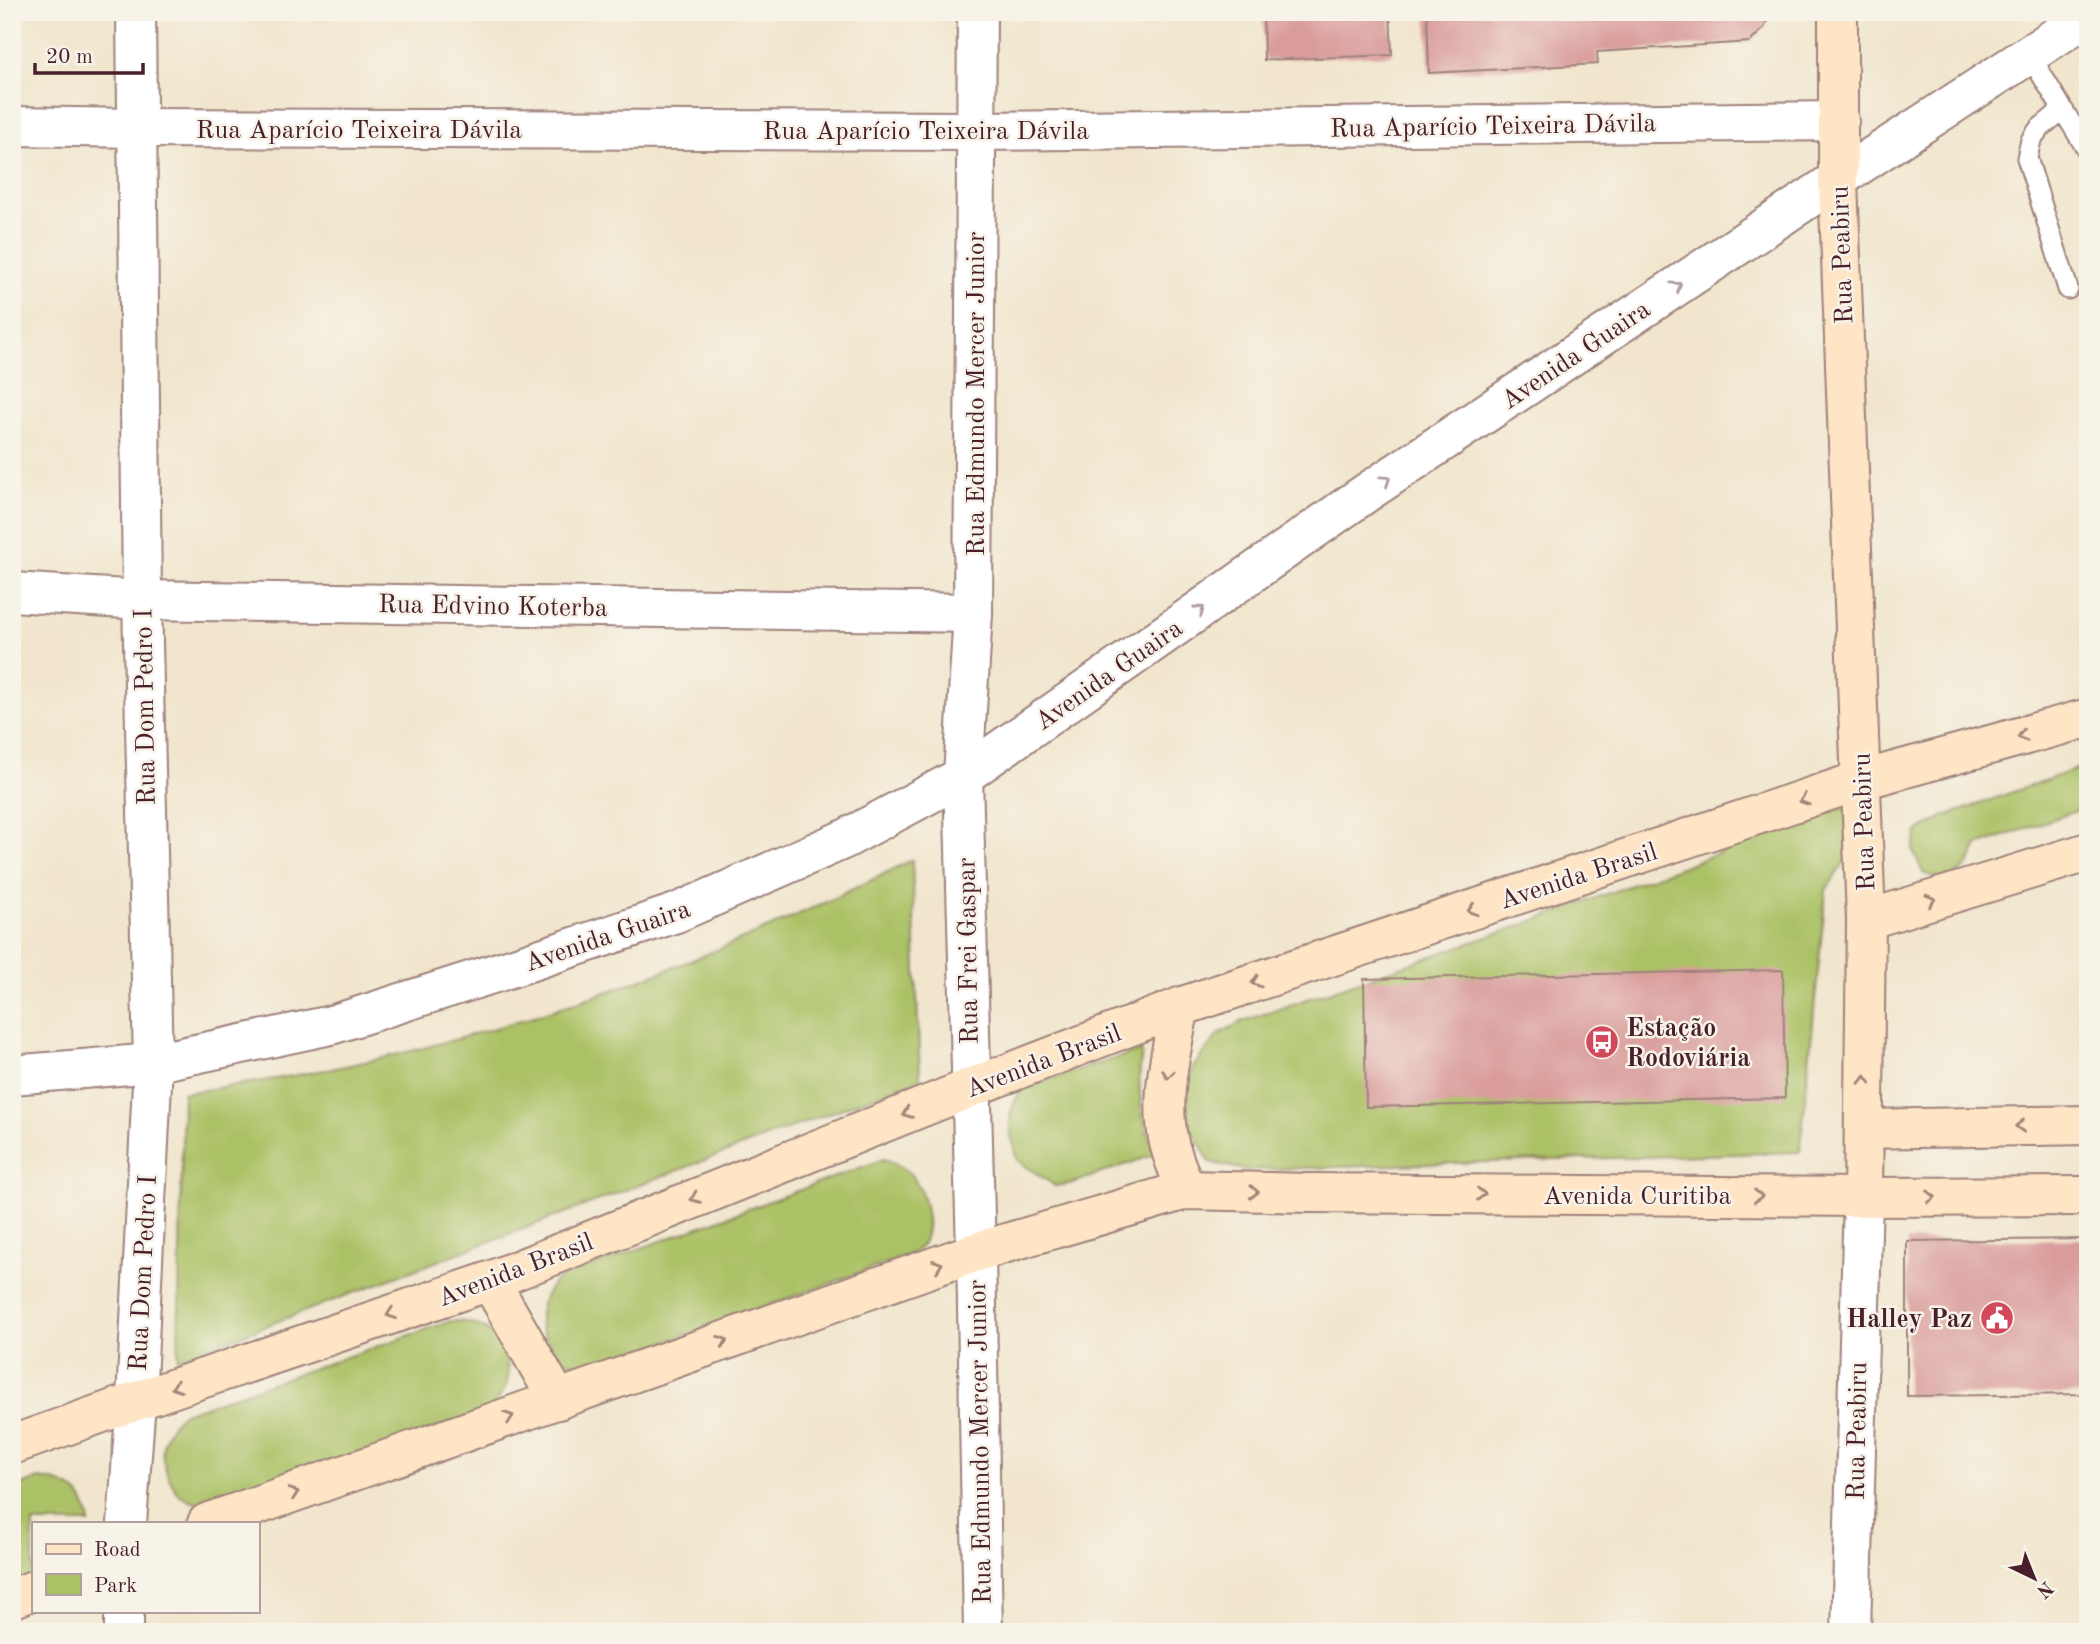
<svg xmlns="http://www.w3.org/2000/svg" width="2100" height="1644" viewBox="0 0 2100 1644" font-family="'Old Standard TT',serif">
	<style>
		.green { fill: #abc165; stroke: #7a7048; stroke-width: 2 }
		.building { fill: #d99c9b }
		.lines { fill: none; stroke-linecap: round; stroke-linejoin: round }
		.lane-casing { stroke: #9e827c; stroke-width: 23 }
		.street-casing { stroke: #9e827c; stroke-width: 42 }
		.secondary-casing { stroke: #9e827c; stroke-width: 42 }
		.lane { stroke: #fff; stroke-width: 19 }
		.street { stroke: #fff; stroke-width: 38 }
		.secondary { stroke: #fee5c5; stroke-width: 38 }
		.oneway { stroke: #ae9aa0 }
		.oneway2 { stroke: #a48278 }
		.labels { text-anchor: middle; stroke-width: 5; stroke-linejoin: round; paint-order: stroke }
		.street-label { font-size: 26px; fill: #4a1f2b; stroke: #f7f3e8 }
		.poi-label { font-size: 26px; font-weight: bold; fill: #4a1f2b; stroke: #f7f3e8; text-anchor: start }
	</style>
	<rect width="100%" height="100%" fill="#f7f3e8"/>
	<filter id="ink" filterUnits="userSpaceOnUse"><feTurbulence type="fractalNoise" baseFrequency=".0143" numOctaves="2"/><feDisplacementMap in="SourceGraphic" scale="14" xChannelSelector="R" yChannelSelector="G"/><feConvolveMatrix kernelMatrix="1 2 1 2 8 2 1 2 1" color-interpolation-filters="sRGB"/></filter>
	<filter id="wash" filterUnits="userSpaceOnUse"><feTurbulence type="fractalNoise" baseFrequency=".00686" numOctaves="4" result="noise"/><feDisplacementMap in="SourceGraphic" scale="28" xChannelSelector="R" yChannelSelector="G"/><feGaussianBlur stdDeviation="1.57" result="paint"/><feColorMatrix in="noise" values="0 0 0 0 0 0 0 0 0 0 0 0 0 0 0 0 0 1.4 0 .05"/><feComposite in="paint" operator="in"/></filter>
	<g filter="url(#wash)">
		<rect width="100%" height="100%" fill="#f1e6cd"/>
		<!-- green -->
		<g class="green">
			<path d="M2088 765V807L1978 845C1967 869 1966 872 1941 880L1923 873 1913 850 1917 832 1943 817Z"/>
			<polygon points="1847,806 1846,860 1826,890 1800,1152 1245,1170 1210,1162 1192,1131 1185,1098 1193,1067 1219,1034 1241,1022 1522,925"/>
			<path d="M912 860 920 1079 178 1359 183 1093C251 1083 319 1073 387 1057 573 1012 741 947 912 860Z"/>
			<path d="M1142 1050C1136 1091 1140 1116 1156 1154L1073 1183 1055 1186 1017 1160C1009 1131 1004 1113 1023 1088Z"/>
			<path d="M884 1159C915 1169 924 1189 927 1219 928 1227 926 1239 921 1246 918 1250 911 1253 907 1256L598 1366C573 1366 560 1362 547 1340 533 1318 541 1298 557 1279Z"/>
			<path d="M451 1321C479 1321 503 1332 507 1363 508 1370 509 1379 506 1386 503 1394 496 1402 490 1409L220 1506C208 1504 194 1504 183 1497 176 1492 171 1483 168 1475 157 1451 163 1429 184 1413Z"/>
			<path d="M39 1479C70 1482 85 1492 90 1523H33V1585L12 1592V1488Z"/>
		</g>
		<g id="blocks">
			<!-- building -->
			<g class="building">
				<polygon points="1263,12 1390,12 1392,55 1264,60"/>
				<polygon points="1427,12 1771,12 1764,28 1750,42 1597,52 1598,64 1429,73"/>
				<polygon points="1783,970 1785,1098 1366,1107 1364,979"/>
				<polygon points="2088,1239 2088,1394 1907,1396 1907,1241"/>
			</g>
		</g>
	</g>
	<g filter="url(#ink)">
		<use href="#blocks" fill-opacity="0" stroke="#9e827c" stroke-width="2"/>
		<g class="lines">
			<!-- lane casing -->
			<g class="lane-casing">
				<g id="lane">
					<polyline points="2029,54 2088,151"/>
					<polyline points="2062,110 2039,129 2031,140 2027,158 2068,289"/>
				</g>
			</g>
			<!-- street casing -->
			<g class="street-casing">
				<g id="street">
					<polyline points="977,12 973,613 963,776 976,1252 983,1632"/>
					<polyline points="12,126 136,128 977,131 1839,121"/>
					<polyline points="12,592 142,600 973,613"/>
					<polyline points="12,1075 153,1063 331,1025 514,967 676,913 845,839 963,776 1366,493 1838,179 2088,16"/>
					<polyline points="127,1523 136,1401 153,1063 142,600 136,12"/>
					<polyline points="124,1632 124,1611"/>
					<polyline points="1851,1632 1863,1197"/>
				</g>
			</g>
			<!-- secondary casing -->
			<g class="secondary-casing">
				<g id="secondary">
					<polyline points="1838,12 1838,179 1866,920 1863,1197"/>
					<polyline points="1866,920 2088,852"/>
					<path d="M1180 1007C1171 1052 1159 1097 1169 1143 1173 1159 1180 1175 1186 1190"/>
					<polyline points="1864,1129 2088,1125"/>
					<polyline points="490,1281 558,1400"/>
					<polyline points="12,1445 136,1401 490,1281 970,1088 1180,1007 1862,780 2088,718"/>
					<polyline points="207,1523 976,1252 1186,1190 1308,1193 1863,1197 2088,1196"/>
					<polyline points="12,1599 33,1590"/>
				</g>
			</g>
			<!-- lane -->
			<use href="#lane" class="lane"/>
			<!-- street -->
			<use href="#street" class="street"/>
			<!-- secondary -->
			<use href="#secondary" class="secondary"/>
		</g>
		<!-- one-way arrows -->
		<defs><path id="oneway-chevron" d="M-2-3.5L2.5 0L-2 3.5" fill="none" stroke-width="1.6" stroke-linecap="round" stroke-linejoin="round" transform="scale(1.75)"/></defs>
		<g class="oneway">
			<use href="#oneway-chevron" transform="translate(1677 286) rotate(-34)"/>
			<use href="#oneway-chevron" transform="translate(1386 480) rotate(-34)"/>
			<use href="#oneway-chevron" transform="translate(1200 610) rotate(-35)"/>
		</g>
		<g class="oneway2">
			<use href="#oneway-chevron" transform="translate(2022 736) rotate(164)"/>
			<use href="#oneway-chevron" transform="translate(1804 800) rotate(162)"/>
			<use href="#oneway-chevron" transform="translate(1931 900) rotate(-17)"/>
			<use href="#oneway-chevron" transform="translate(1472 910) rotate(162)"/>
			<use href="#oneway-chevron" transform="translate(1256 982) rotate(162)"/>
			<use href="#oneway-chevron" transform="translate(1168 1074) rotate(97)"/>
			<use href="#oneway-chevron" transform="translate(1865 1080) rotate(-90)"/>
			<use href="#oneway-chevron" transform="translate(907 1113) rotate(158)"/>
			<use href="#oneway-chevron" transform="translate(2020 1126) rotate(179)"/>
			<use href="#oneway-chevron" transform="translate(1254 1192) rotate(2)"/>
			<use href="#oneway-chevron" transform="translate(1481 1194)"/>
			<use href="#oneway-chevron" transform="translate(1758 1196)"/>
			<use href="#oneway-chevron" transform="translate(1931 1197)"/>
			<use href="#oneway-chevron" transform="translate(695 1198) rotate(158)"/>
			<use href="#oneway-chevron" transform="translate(938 1265) rotate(-20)"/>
			<use href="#oneway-chevron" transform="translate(391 1314) rotate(161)"/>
			<use href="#oneway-chevron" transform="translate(723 1341) rotate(-20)"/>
			<use href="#oneway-chevron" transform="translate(176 1387) rotate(161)"/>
			<use href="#oneway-chevron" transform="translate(509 1417) rotate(-19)"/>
			<use href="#oneway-chevron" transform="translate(294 1493) rotate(-19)"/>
		</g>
	</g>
	<!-- icons -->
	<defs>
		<g id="bus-disc" transform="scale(1.75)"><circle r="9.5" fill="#d1495b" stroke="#f7f3e8"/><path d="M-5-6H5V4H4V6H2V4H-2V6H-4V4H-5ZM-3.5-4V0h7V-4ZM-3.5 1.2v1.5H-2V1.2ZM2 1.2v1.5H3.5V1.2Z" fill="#fff"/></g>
		<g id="civic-disc" transform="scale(1.75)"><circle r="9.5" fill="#d1495b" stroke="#f7f3e8"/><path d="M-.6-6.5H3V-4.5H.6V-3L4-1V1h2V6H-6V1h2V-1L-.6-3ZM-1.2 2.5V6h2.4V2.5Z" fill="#fff"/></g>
	</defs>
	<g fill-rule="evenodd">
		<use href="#bus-disc" x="1602" y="1042"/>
		<use href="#civic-disc" x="1997" y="1318"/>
	</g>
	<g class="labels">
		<!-- street labels -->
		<g class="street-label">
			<text transform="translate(1493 125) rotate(-1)" y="9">Rua Aparício Teixeira Dávila</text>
			<text x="359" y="138">Rua Aparício Teixeira Dávila</text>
			<text x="926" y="139">Rua Aparício Teixeira Dávila</text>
			<text transform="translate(1841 255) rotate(-92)" y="9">Rua Peabiru</text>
			<text transform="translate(1575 354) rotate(-34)" y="9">Avenida Guaira</text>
			<text transform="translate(975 394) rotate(-90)" y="9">Rua Edmundo Mercer Junior</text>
			<text transform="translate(493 605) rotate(1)" y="9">Rua Edvino Koterba</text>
			<text transform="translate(1108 674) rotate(-35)" y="9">Avenida Guaira</text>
			<text transform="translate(144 707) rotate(-91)" y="9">Rua Dom Pedro I</text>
			<text transform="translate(1863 822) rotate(-92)" y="9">Rua Peabiru</text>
			<text transform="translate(1578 875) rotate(-18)" y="9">Avenida Brasil</text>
			<text transform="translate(607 935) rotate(-19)" y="9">Avenida Guaira</text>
			<text transform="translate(967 951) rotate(-91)" y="9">Rua Frei Gaspar</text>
			<text transform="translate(1043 1060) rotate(-21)" y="9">Avenida Brasil</text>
			<text x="1637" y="1204">Avenida Curitiba</text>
			<text transform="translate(515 1269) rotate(-21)" y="9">Avenida Brasil</text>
			<text transform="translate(142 1273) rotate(-87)" y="9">Rua Dom Pedro I</text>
			<text transform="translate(1856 1431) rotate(-89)" y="9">Rua Peabiru</text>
			<text transform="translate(979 1442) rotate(-91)" y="9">Rua Edmundo Mercer Junior</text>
		</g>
		<!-- poi labels -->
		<g class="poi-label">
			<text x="1626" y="1036">Estação<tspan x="1626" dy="30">Rodoviária</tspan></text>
			<text x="1972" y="1327" text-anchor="end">Halley Paz</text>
		</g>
	</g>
	<!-- margin -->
	<rect width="2100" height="1644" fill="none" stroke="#f7f3e8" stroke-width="42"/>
	<!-- legend -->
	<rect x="32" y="1522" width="228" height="91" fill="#f7f3e8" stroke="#b29e9c" stroke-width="2"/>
	<rect x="46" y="1544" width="35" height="10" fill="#fee5c5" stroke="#b29e9c" stroke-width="2"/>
	<text x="94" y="1556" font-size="21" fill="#4a1f2b">Road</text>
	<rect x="46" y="1574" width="35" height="21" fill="#abc165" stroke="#b29e9c" stroke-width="2"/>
	<text x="94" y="1592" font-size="21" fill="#4a1f2b">Park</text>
	<!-- north arrow -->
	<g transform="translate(2034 1578) rotate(137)" stroke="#f7f3e8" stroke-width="5" paint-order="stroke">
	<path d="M0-5L12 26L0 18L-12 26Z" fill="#4a1f2b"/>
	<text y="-10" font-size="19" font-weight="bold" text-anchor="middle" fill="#4a1f2b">N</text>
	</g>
	<!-- scale -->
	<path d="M35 63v10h108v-10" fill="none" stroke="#4a1f2b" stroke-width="3.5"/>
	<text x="46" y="63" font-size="21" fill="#4a1f2b" stroke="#f7f3e8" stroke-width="5" paint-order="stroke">20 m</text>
</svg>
